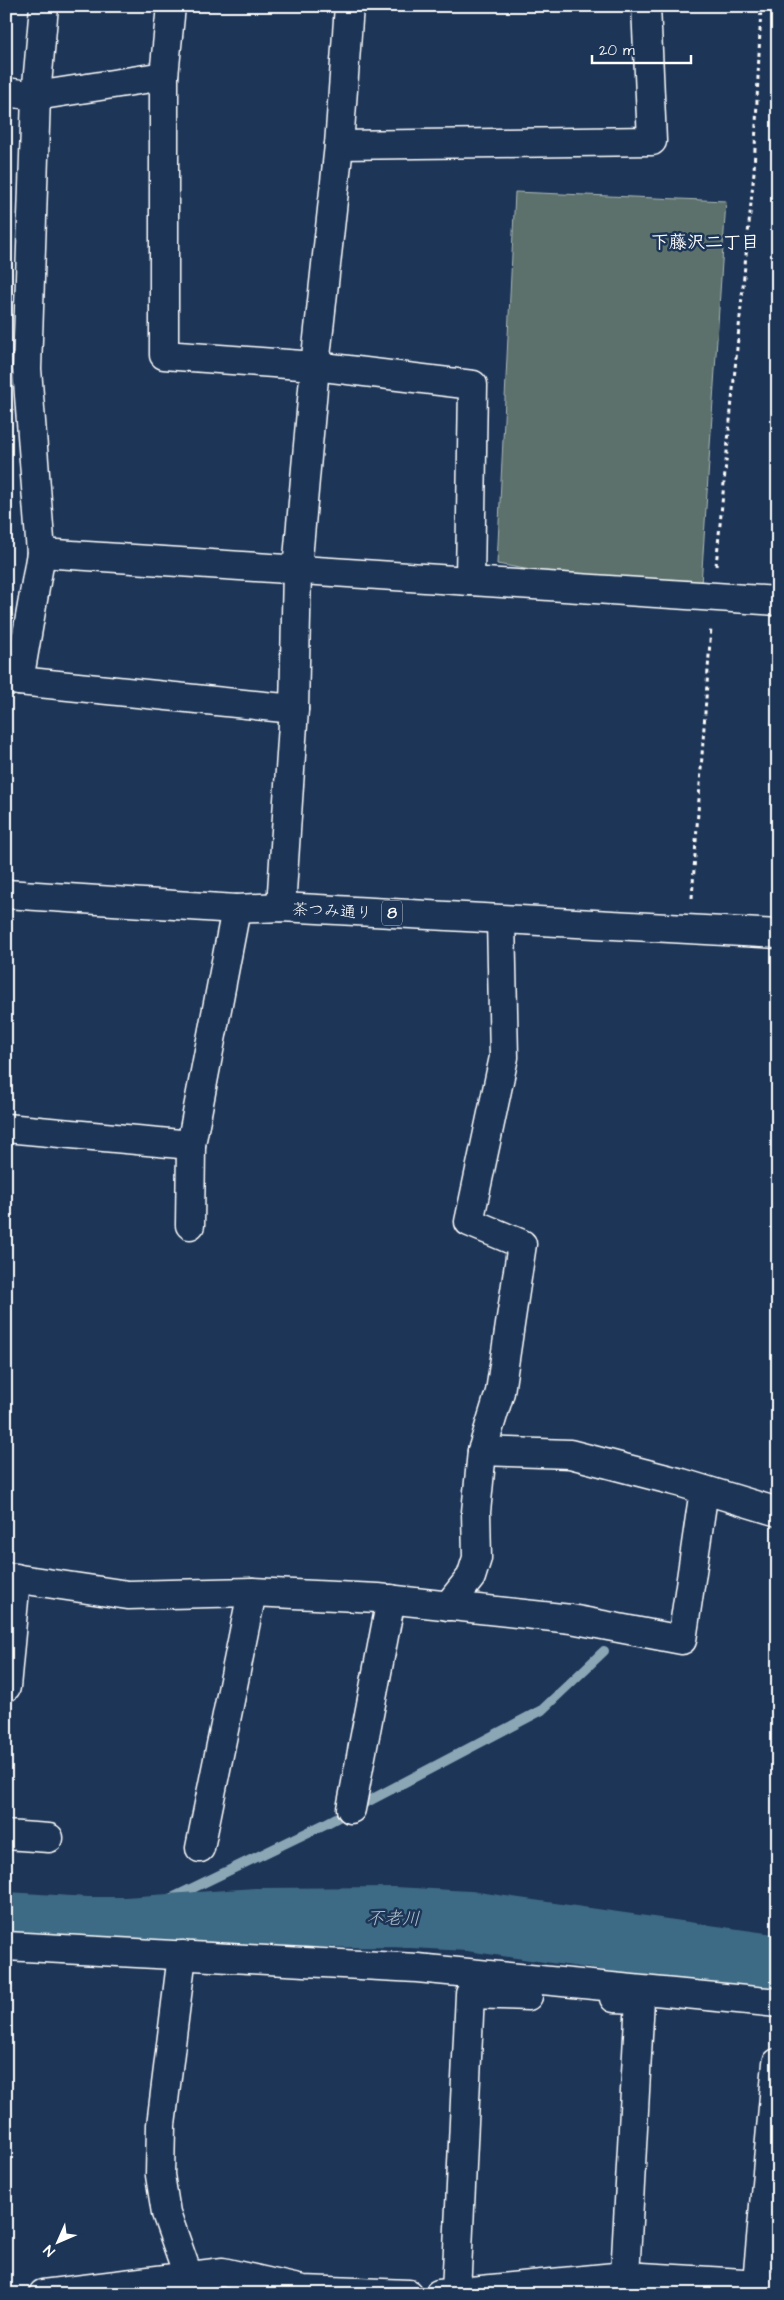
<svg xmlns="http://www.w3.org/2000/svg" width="784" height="2300" viewBox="0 0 784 2300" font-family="'Architects Daughter','Klee One',sans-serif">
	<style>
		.green { fill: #5b716c; stroke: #adb8b6 }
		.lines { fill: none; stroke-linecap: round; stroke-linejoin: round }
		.stream { stroke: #8ba6b5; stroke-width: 10 }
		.river { stroke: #3e6a84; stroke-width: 60 }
		.minor-casing { stroke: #fff; stroke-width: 31 }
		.major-casing { stroke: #fff; stroke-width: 31 }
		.path { stroke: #fff; stroke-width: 3; stroke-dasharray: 4 4; stroke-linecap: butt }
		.minor { stroke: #1d3557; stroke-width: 28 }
		.major { stroke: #1d3557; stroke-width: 28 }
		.labels { text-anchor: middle; stroke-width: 5; stroke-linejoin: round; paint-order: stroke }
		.shield { fill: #1d3557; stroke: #bbc2cd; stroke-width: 1 }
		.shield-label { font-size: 15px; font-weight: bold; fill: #fff }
		.street-label { font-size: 16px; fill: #fff; stroke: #1d3557 }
		.neighbourhood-label { font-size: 18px; font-weight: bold; fill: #fff; stroke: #1d3557 }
		.water-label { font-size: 18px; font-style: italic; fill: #b2c3ce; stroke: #1d3557 }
	</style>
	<rect width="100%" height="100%" fill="#1d3557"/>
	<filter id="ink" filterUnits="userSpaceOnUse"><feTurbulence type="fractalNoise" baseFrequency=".02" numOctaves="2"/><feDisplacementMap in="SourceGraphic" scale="10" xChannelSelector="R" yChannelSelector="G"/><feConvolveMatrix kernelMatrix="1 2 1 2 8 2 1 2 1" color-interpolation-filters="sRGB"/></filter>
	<g filter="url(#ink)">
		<!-- green -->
		<polygon class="green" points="515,192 726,201 700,600 497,564"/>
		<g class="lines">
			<!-- stream -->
			<polyline class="stream" points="127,1927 143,1912 325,1824 542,1710 604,1651"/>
			<!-- river -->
			<polyline class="river" points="6,1922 86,1927 127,1927 257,1918 393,1917 469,1921 778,1965"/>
			<!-- minor casing -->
			<g class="minor-casing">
				<g id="minor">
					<polyline points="171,6 164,76 164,355 315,366 473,385 470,581"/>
					<polyline points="6,92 36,96 164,76"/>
					<polyline points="339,145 652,141 646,6"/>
					<polyline points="41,553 778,601"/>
					<polyline points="6,679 19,681 41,553 27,369 36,96 44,6"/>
					<polyline points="19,681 294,709"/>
					<polyline points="281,907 294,709 297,570 315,366 339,145 349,6"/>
					<polyline points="6,1128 191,1145"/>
					<polyline points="190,1225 191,1145 236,909"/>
					<polyline points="482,1451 570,1454 682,1483 778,1512"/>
					<polyline points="6,1577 128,1595 252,1592 378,1598 571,1619 682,1640 704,1490"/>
					<polyline points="448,1606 471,1577 477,1558 476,1512 482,1451 500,1392 522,1244 469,1222 504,1057 501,920"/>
					<polyline points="6,1687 16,1578"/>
					<polyline points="351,1809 391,1599"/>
					<polyline points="6,1835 49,1838"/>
					<polyline points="200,1848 252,1592"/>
					<polyline points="6,1946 417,1968 778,2003"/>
					<polyline points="182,1955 161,2125 160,2175 166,2213 189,2278"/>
					<polyline points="614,1998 640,1999 625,2276"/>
					<polyline points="757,2282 777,2063"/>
					<polyline points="456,2292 470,1994 528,1996"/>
					<polyline points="43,2294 223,2272 303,2290 409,2294"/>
					<polyline points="439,2294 625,2276 778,2285"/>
				</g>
			</g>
			<!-- major casing -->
			<g class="major-casing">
				<polyline id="major" points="6,894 236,909 281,907 778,934"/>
			</g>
			<!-- path -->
			<g class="path">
				<polyline points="716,566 754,172 761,6"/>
				<polyline points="692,898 711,627"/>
			</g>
			<!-- minor -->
			<use href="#minor" class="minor"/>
			<!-- major -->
			<use href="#major" class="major"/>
		</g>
	</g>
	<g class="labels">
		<!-- shield labels -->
		<rect class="shield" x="382" y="900.5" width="20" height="25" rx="4"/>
		<g class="shield-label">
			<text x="392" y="918">8</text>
		</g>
		<!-- street labels -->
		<g class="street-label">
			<text transform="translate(332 910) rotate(3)" y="6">茶つみ通り</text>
		</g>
		<!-- neighbourhood labels -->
		<g class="neighbourhood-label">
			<text x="705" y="248">下藤沢二丁目</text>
		</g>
		<!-- water labels -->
		<g class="water-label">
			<text transform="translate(393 1918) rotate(1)" y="6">不老川</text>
		</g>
	</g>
	<!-- margin -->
	<rect width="784" height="2300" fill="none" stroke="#1d3557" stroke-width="25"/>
	<rect x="12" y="12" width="759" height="2275" fill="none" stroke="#fff" stroke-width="2" filter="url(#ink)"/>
	<!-- north arrow -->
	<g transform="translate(58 2242) rotate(225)" stroke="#1d3557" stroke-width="4" paint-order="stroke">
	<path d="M0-4L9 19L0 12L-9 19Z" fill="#ffffff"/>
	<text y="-8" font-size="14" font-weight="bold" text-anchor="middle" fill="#ffffff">N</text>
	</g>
	<!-- scale -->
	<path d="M592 55v8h99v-8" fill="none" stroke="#ffffff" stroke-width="2.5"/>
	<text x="599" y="55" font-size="15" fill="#ffffff" stroke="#1d3557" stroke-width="4" paint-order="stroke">20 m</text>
</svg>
